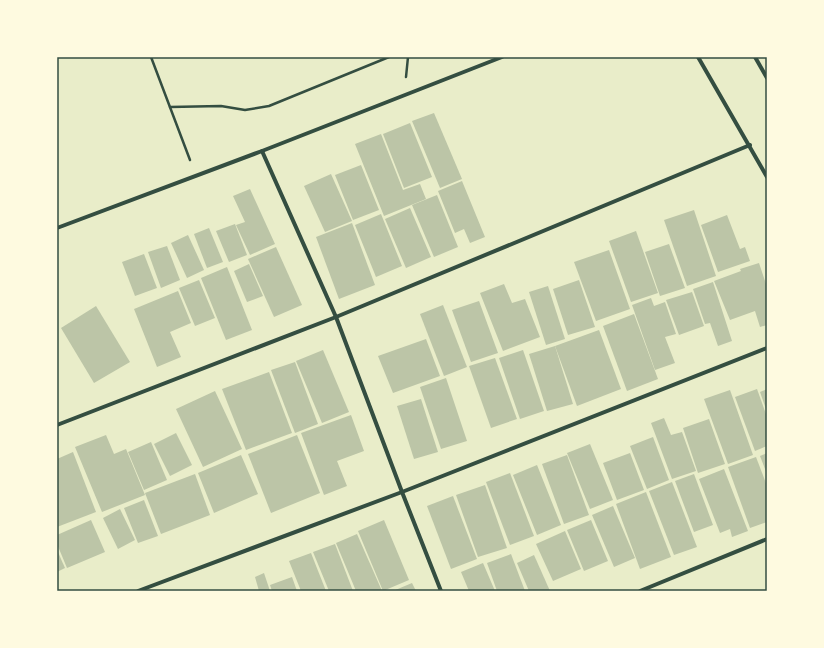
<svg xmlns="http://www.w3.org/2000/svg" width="824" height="648" viewBox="0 0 824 648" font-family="Overpass,sans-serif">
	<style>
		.building { fill: #bcc5a7 }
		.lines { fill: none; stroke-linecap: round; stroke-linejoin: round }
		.path { stroke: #344e41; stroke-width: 2.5 }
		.minor { stroke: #344e41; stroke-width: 4 }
		.neatline { fill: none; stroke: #344e41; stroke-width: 1.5 }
	</style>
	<rect width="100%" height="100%" fill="#e9edc9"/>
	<!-- building -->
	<g class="building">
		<polygon points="434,113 462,179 440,188 412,121"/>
		<polygon points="410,123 432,177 404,188 383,134"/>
		<polygon points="381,134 403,190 420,184 426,199 384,216 355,144"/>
		<polygon points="361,165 379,210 353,220 335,175"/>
		<polygon points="331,174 352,221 325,232 304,186"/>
		<polygon points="462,181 485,237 470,243 464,229 455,233 438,191"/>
		<polygon points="250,189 275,244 250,255 236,225 245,222 233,196"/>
		<polygon points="437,195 458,247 434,257 412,205"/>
		<polygon points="410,208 431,257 406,268 385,219"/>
		<polygon points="694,210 716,276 687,286 664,220"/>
		<polygon points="381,214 402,266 376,277 355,225"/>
		<polygon points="727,215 740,249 745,247 750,261 718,272 701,225"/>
		<polygon points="352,223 375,285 339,299 316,237"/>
		<polygon points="235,224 247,255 229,262 216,231"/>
		<polygon points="209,228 223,262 207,268 194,234"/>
		<polygon points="636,231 658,293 631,302 609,241"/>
		<polygon points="188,235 204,270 187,278 171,243"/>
		<polygon points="669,244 685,288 660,296 645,252"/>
		<polygon points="167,246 180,280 161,288 148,252"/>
		<polygon points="276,247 302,305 274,317 248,259"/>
		<polygon points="609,250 630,309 596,321 574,262"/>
		<polygon points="144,254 157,288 135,296 122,262"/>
		<polygon points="759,263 767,287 767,325 760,327 755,311 730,320 714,281 741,271 740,269"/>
		<polygon points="249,264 263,296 247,302 234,271"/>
		<polygon points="227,267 252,330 226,340 201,278"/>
		<polygon points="199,280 215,318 195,326 179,288"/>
		<polygon points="579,280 595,327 568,335 553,289"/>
		<polygon points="713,282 732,341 718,346 710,323 705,324 693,289"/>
		<polygon points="504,284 512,303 525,299 540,337 503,351 480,293"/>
		<polygon points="548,286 565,339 546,345 529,292"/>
		<polygon points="178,291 191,323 170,332 181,357 157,367 134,309"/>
		<polygon points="692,292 704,326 679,335 666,300"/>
		<polygon points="651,298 654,306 665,302 676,334 665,337 675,363 655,370 632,305"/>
		<polygon points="479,301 498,353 471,362 452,310"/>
		<polygon points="443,305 467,367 444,376 420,314"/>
		<polygon points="96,306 130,362 94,383 61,328"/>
		<polygon points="634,314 658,379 627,391 603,326"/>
		<polygon points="599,330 621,389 577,406 555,346"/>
		<polygon points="426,339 440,376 393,393 378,356"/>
		<polygon points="555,346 573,404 547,411 529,354"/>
		<polygon points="323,350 349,412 322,423 296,361"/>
		<polygon points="523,350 544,411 520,419 499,358"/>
		<polygon points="495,358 517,419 491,428 469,366"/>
		<polygon points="295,362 318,424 295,433 271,370"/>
		<polygon points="269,372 292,433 246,450 222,389"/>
		<polygon points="446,378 467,441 441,449 420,387"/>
		<polygon points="757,389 767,417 767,446 755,451 735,397"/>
		<polygon points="767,389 767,412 760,392"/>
		<polygon points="730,390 753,455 728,464 704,399"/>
		<polygon points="215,391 242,449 203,467 176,409"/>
		<polygon points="421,399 438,452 414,459 397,406"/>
		<polygon points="351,415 364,451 337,461 347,486 324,495 301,433"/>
		<polygon points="664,418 671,435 682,432 696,471 672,479 651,423"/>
		<polygon points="709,419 725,464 698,473 683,428"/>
		<polygon points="176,433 192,465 170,476 154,444"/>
		<polygon points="106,435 114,454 126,449 145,495 102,512 75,447"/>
		<polygon points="297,435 320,493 271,513 248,454"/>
		<polygon points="653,437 669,480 647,489 630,446"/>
		<polygon points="151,442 167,480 144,490 128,452"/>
		<polygon points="590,444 613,500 590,509 567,453"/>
		<polygon points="73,452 96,512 57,527 57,459"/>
		<polygon points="630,453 644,490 617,500 603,463"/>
		<polygon points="767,453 767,474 760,456"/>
		<polygon points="241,455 258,494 214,513 198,473"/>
		<polygon points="567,455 589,515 564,524 542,464"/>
		<polygon points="756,457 767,486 767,522 750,528 728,467"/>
		<polygon points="537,465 561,525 537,535 513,475"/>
		<polygon points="724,469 748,531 732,537 730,529 720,533 699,479"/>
		<polygon points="510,473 534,536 510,545 486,482"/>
		<polygon points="195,474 210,515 161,534 145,493"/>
		<polygon points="694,474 713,525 694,532 675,481"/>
		<polygon points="672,482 697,547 674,555 649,491"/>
		<polygon points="485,485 507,548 478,557 456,495"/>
		<polygon points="646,492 671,557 640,569 616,504"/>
		<polygon points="453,496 477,559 451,569 427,506"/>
		<polygon points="144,500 158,536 138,543 124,508"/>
		<polygon points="613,506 635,558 614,567 592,515"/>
		<polygon points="120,509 135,540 118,549 103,518"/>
		<polygon points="91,520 105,552 67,568 57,544 57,535"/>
		<polygon points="384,520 409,580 383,591 358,531"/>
		<polygon points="591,520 608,561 584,571 567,530"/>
		<polygon points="565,531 581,569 553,581 536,544"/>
		<polygon points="357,534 382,591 356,591 336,543"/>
		<polygon points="335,544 353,591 329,591 313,552"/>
		<polygon points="57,550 65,568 57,572"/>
		<polygon points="311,553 326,591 301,591 289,561"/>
		<polygon points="511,554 525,591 497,591 487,563"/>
		<polygon points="534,555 550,591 529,591 517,563"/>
		<polygon points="483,563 495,591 469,591 461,572"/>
		<polygon points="264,573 270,591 259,591 255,577"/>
		<polygon points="292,577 297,591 272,591 270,585"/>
		<polygon points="412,583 416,591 393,591"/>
	</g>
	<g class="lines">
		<!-- path -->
		<g class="path">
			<polyline points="151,57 190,160"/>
			<polyline points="406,77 408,57"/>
			<polyline points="170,107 221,106 245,110 269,106 389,57"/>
		</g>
		<!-- minor -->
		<g class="minor">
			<polyline points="698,57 767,177"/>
			<polyline points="755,57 767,78"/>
			<polyline points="262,151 336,317 402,492 441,591"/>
			<polyline points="57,228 262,151 502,57"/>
			<polyline points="57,425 336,317 750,145"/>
			<polyline points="138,591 402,492 767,348"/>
			<polyline points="640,591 767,539"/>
		</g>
	</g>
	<!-- border -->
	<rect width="824" height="648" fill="none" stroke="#fefae0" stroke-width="116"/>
	<rect x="58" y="58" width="708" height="532" class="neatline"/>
</svg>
